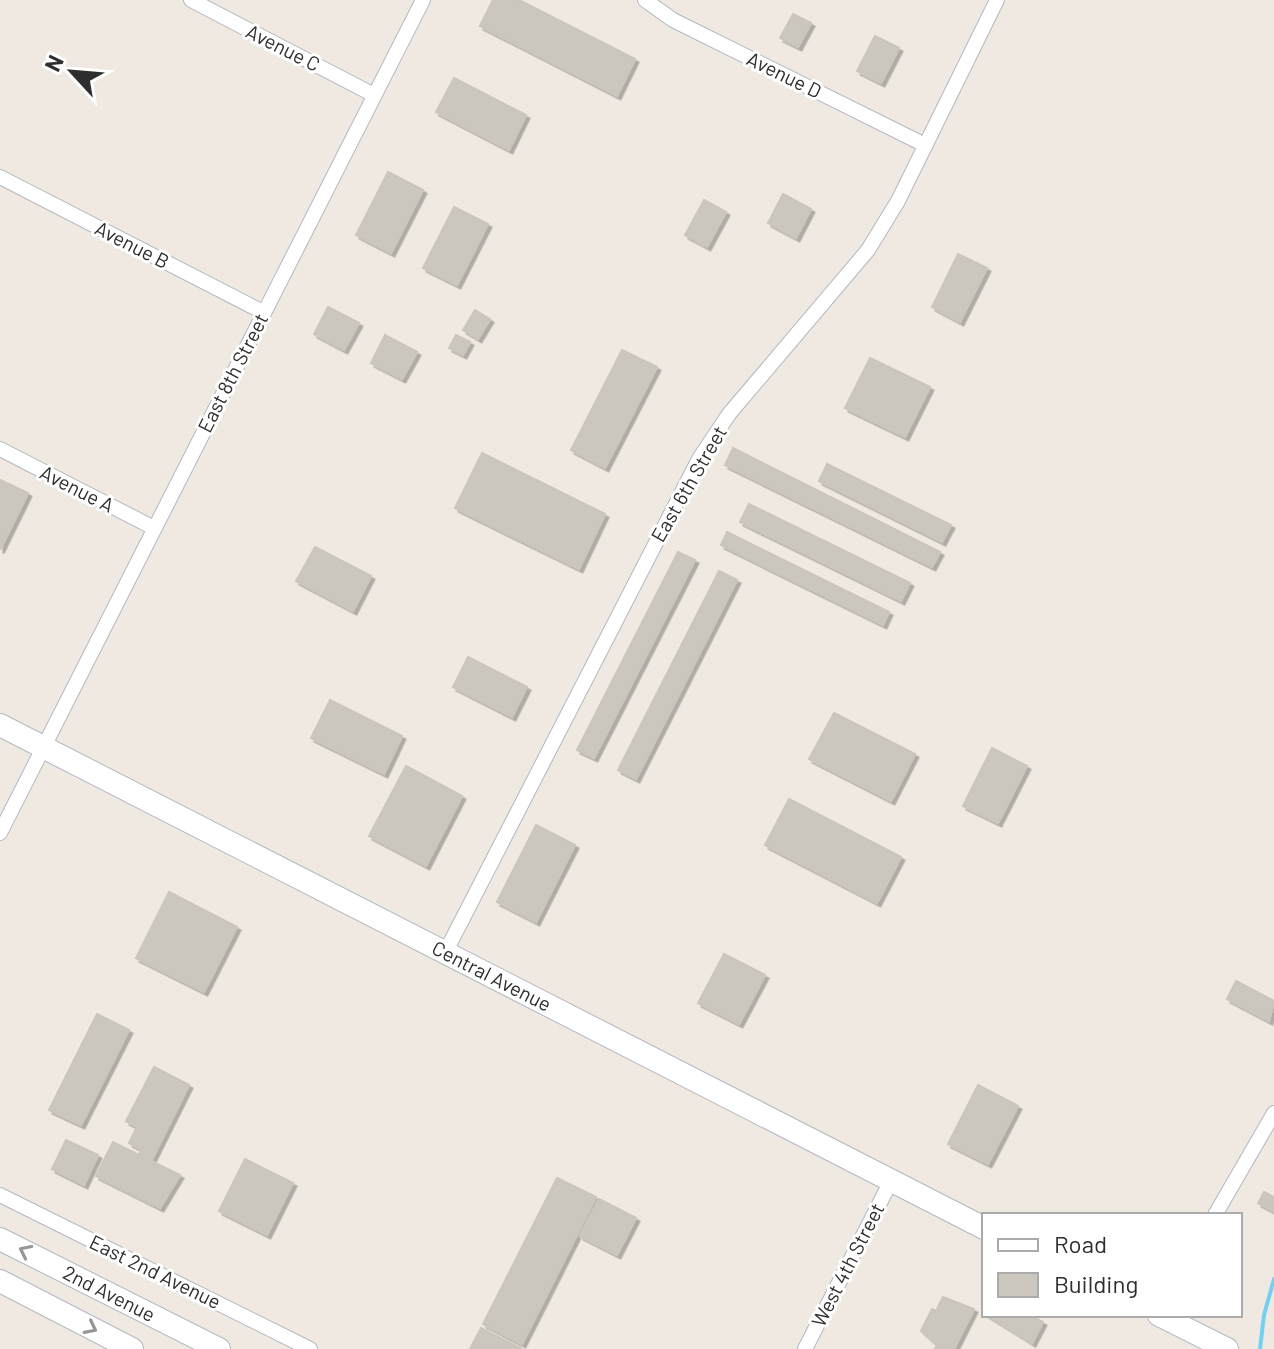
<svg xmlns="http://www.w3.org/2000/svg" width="1274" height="1349" viewBox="0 0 1274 1349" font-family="Barlow,sans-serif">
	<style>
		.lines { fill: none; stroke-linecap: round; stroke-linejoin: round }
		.stream { stroke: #75cff0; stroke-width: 4 }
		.building { fill: #cbc7bf; stroke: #cbc5ba; stroke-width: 2; filter: url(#shadow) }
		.street-casing { stroke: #b4b7c1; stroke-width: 16 }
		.secondary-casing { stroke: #b4b7c1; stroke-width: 24 }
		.street { stroke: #fff; stroke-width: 14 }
		.secondary { stroke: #fff; stroke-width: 22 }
		.oneway { stroke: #969696 }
		.labels { text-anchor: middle; stroke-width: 6; stroke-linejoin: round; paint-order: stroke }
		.street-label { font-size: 20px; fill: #2e2e2e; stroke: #fff }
	</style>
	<defs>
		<filter id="shadow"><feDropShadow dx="3.5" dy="3.5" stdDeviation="0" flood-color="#0004"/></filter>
	</defs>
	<rect width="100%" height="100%" fill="#efe9e1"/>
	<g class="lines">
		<!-- stream -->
		<polyline class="stream" points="1260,1349 1264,1315 1274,1279"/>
	</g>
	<!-- building -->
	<g class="building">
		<polygon points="493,0 519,0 635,59 617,96 480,26"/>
		<polygon points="793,14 811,23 798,47 780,38"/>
		<polygon points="875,36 899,48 881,83 857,71"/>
		<polygon points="454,78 526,115 509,150 436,112"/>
		<polygon points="388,172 423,190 391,253 356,235"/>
		<polygon points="783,194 811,209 796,238 768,223"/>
		<polygon points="704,200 726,212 707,247 685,235"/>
		<polygon points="454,207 488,224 457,285 423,268"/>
		<polygon points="958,254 987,268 960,322 932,307"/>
		<polygon points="328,307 359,323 344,350 314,334"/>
		<polygon points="475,310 490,319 478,339 463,330"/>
		<polygon points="385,335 417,352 402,379 371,363"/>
		<polygon points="456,335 470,342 463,355 449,348"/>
		<polygon points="622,350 657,367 605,468 571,450"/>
		<polygon points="870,358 930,387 905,437 845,408"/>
		<polygon points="733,448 940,552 932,567 725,465"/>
		<polygon points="482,453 605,514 579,569 455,508"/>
		<polygon points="827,464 951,525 942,542 819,481"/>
		<polygon points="0,480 28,493 0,550"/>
		<polygon points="749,504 910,583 901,601 740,522"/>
		<polygon points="727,532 889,612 883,625 721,545"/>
		<polygon points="315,547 371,576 353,611 296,581"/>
		<polygon points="678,552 695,560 594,758 577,750"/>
		<polygon points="719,571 737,580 636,779 618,770"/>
		<polygon points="468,657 527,687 512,717 453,687"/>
		<polygon points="330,700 402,736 384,774 311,738"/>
		<polygon points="834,713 915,754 891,801 809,759"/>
		<polygon points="992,748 1027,766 998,823 963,806"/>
		<polygon points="406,766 462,796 426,866 369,836"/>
		<polygon points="789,799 901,857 877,903 765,845"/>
		<polygon points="536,825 575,845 536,922 497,902"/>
		<polygon points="169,892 237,927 204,992 136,958"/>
		<polygon points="724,954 765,975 739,1024 698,1003"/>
		<polygon points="1236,981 1274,1001 1269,1021 1227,999"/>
		<polygon points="97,1014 129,1030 81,1125 49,1110"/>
		<polygon points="154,1067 189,1085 151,1161 180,1175 160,1208 96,1176 113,1142 139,1155 141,1149 129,1143 137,1127 126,1121"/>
		<polygon points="978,1085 1018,1106 988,1164 948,1144"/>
		<polygon points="66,1140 98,1155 84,1185 52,1169"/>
		<polygon points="245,1159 293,1183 267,1235 219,1211"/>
		<polygon points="557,1178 596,1197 522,1344 483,1324"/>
		<polygon points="1264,1192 1274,1197 1273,1211 1258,1203"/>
		<polygon points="599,1199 636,1218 617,1255 580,1236"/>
		<polygon points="943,1297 974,1309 954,1349 935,1349 937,1345 921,1331 932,1309 936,1311"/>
		<polygon points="987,1315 1029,1315 1043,1322 1032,1343"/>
		<polygon points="481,1328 521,1348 520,1349 470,1349"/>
	</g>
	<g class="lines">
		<!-- street casing -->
		<g class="street-casing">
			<g id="street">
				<polyline points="191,0 374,95"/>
				<polyline points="645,0 673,20 925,145"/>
				<polyline points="0,177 263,312"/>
				<polyline points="0,449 154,528"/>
				<polyline points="0,833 423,0"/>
				<polyline points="445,953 699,459 729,414 868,250 898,201 997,0"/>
				<polyline points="0,1195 310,1349"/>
				<polyline points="1215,1215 1274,1113"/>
				<polyline points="805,1349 891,1181"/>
			</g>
		</g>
		<!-- secondary casing -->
		<g class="secondary-casing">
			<g id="secondary">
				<path id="s1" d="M0 725 984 1228"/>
				<path id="s2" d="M0 1239 219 1349"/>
				<polyline points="0,1281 132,1349"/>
				<polyline points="1159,1315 1227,1349"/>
			</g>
		</g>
		<!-- street -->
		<use href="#street" class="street"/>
		<!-- secondary -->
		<use href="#secondary" class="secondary"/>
	</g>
	<!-- one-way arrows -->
	<defs><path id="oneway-chevron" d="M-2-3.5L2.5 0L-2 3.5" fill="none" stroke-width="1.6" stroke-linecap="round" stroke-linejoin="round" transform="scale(2)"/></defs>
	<g class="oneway">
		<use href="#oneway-chevron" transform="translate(25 1251) rotate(-154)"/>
		<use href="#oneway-chevron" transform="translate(91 1328) rotate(27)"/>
	</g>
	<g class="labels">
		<!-- street labels -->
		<g class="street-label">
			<text transform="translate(283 48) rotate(27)" y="7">Avenue C</text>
			<text transform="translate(784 75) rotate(26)" y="7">Avenue D</text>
			<text transform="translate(132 245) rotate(27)" y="7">Avenue B</text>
			<text transform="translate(233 373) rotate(-63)" y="7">East 8th Street</text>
			<text transform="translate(689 484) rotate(-60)" y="7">East 6th Street</text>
			<text transform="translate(77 489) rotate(27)" y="7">Avenue A</text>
			<text dy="7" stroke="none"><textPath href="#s1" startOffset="552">Central Avenue</textPath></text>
			<text transform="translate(848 1265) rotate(-63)" y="7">West 4th Street</text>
			<text transform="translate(155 1272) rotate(26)" y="7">East 2nd Avenue</text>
			<text dy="7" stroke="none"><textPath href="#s2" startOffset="122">2nd Avenue</textPath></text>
		</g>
	</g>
	<!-- legend -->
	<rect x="982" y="1213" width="260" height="104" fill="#ffffff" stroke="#ababab" stroke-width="2"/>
	<rect x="998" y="1239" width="40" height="12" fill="#ffffff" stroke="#ababab" stroke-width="2"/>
	<text x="1054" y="1253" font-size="24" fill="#2e2e2e">Road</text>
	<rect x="998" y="1273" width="40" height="24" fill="#cbc7bf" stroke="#ababab" stroke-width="2"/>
	<text x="1054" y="1293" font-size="24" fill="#2e2e2e">Building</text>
	<!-- north arrow -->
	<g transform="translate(72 72) rotate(296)" stroke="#ffffff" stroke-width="6" paint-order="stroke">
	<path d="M0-6L14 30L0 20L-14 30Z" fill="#2e2e2e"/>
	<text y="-12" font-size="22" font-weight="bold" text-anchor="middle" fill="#2e2e2e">N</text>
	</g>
</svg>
